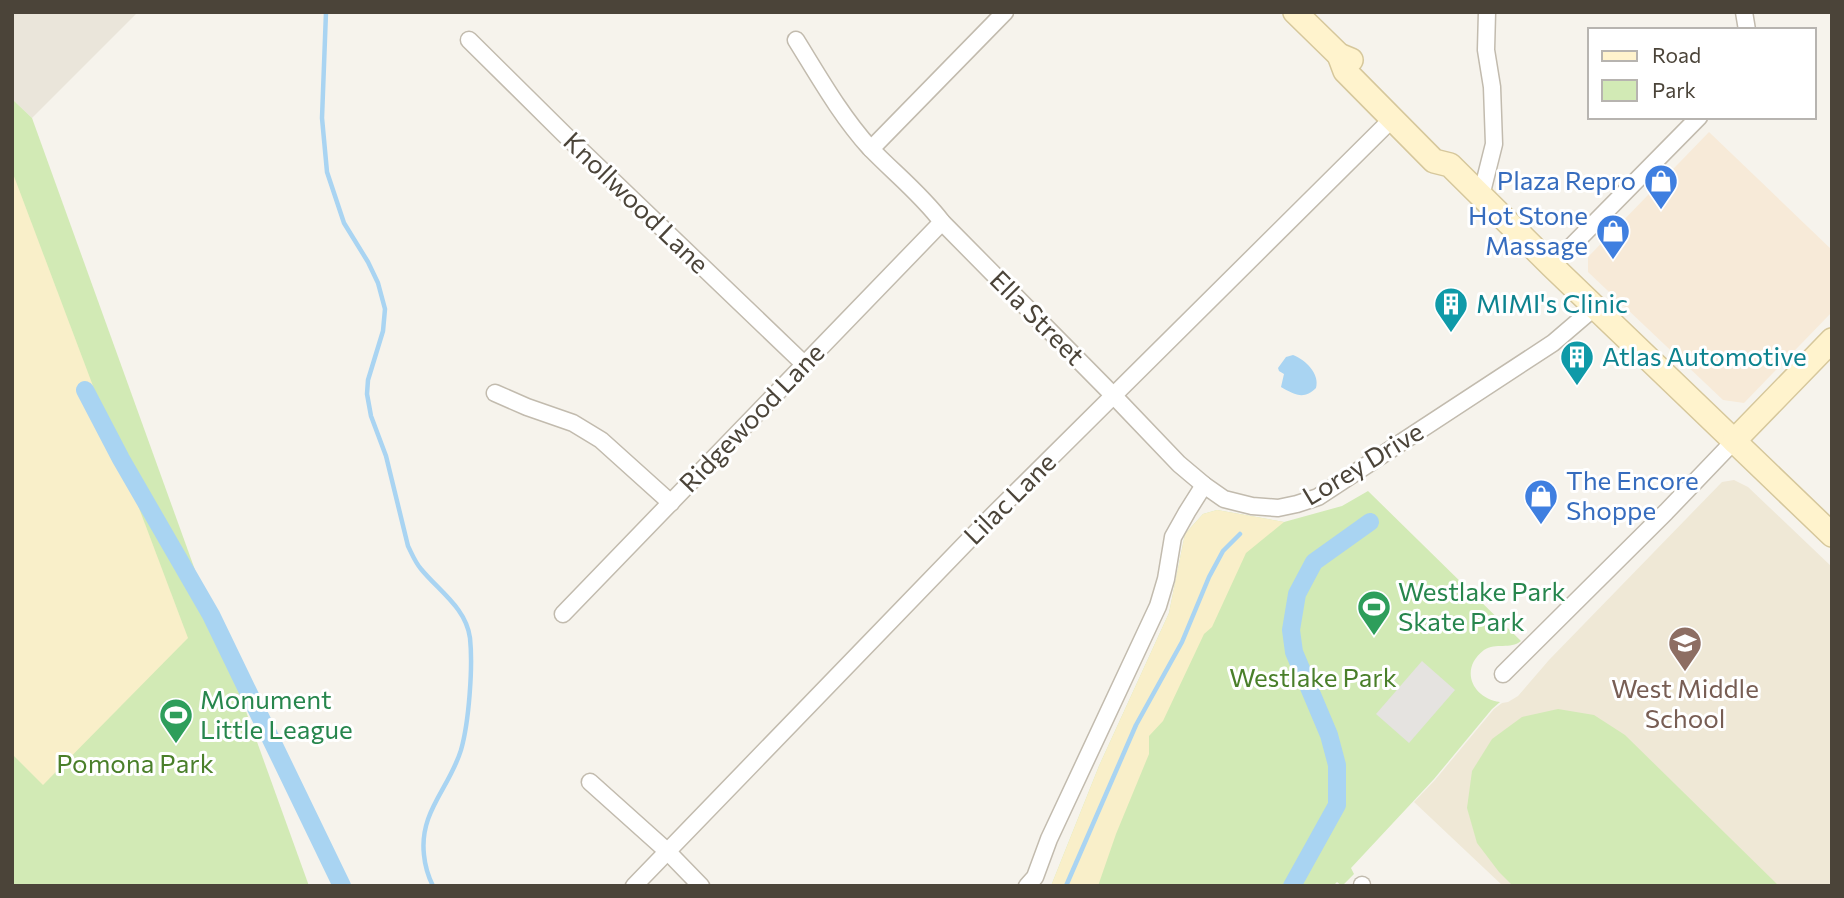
<svg xmlns="http://www.w3.org/2000/svg" width="1844" height="898" viewBox="0 0 1844 898" font-family="Commissioner,sans-serif">
	<style>
		.residential { fill: #eae5da }
		.commercial { fill: #f7ead8 }
		.education { fill: #efe8d6 }
		.green { fill: #d2eab5 }
		.sand { fill: #f9efc9 }
		.parking { fill: #e5e3e0 }
		.water { fill: #a9d4f2 }
		.lines { fill: none; stroke-linecap: round; stroke-linejoin: round }
		.stream { stroke: #a9d4f2; stroke-width: 4.5 }
		.canal { stroke: #a9d4f2; stroke-width: 18 }
		.street-casing { stroke: #c2bbae; stroke-width: 19 }
		.secondary-casing { stroke: #d6c79b; stroke-width: 26 }
		.street { stroke: #fff; stroke-width: 16 }
		.secondary { stroke: #fff3cd; stroke-width: 23 }
		.labels { text-anchor: middle; stroke-width: 6; stroke-linejoin: round; paint-order: stroke }
		.shop-label { font-size: 26px; fill: #366cbe; stroke: #fff; text-anchor: end }
		.street-label { font-size: 26px; fill: #4b4439; stroke: #fff }
		.culture-label { font-size: 26px; fill: #0d838f; stroke: #fff; text-anchor: start }
		.leisure-label { font-size: 26px; fill: #27864d; stroke: #fff; text-anchor: start }
		.park-label { font-size: 26px; fill: #4a7f2a; stroke: #fff }
		.education-label { font-size: 26px; fill: #785e54; stroke: #fff }
	</style>
	<rect width="100%" height="100%" fill="#f6f3ec"/>
	<!-- residential -->
	<polygon class="residential" points="12,12 138,12 32,118 12,99"/>
	<!-- commercial -->
	<polygon class="commercial" points="1709,132 1832,250 1832,312 1744,403 1723,400 1588,272 1588,257"/>
	<!-- education -->
	<polygon class="education" points="1734,480 1748,487 1832,567 1832,886 1503,886 1414,802 1435,780 1494,709 1502,703 1508,702 1518,696 1549,660 1722,482"/>
	<!-- green -->
	<g class="green">
		<polygon points="12,99 32,118 309,886 12,886"/>
		<path d="M1368 491 1521 641C1510 650 1496 642 1484 650 1459 669 1472 698 1500 702L1492 709 1434 779 1351 868 1354 874 1342 886 1337 882 1333 886H1051L1099 766 1169 613 1185 534 1203 514 1217 510 1284 522 1342 506Z"/>
		<polygon points="1558,709 1594,715 1625,735 1779,886 1513,886 1499,872 1477,843 1467,808 1472,771 1492,739 1522,717"/>
	</g>
	<!-- sand -->
	<g class="sand">
		<polygon points="12,171 188,638 43,785 12,754"/>
		<polygon points="1217,510 1284,522 1246,553 1212,627 1204,634 1163,721 1149,736 1149,754 1116,834 1098,886 1051,886 1099,766 1169,613 1185,534 1203,514"/>
	</g>
	<!-- parking -->
	<polygon class="parking" points="1422,661 1455,690 1409,743 1376,714"/>
	<!-- water -->
	<path class="water" d="M1293 355C1306 360 1320 374 1316 388 1304 400 1295 395 1281 387L1284 374 1279 371 1278 368 1286 357Z"/>
	<g class="lines">
		<!-- stream -->
		<g class="stream">
			<path d="M326 12 322 118 327 172 344 223 368 262 378 283 385 309 383 331 368 380 367 394 371 416 386 456 408 546C412 554 415 562 421 569 439 591 466 608 470 638 473 667 469 722 461 750 449 789 419 812 424 855 425 866 428 876 433 886"/>
			<polyline points="1066,886 1136,725 1182,642 1209,577 1223,551 1240,534"/>
		</g>
		<!-- canal -->
		<g class="canal">
			<polyline points="85,390 121,459 211,615 342,886"/>
			<polyline points="1292,886 1337,805 1337,765 1329,735 1294,652 1291,630 1297,594 1314,562 1370,522"/>
		</g>
		<!-- street casing -->
		<g class="street-casing">
			<g id="street">
				<polyline points="1744,12 1747,30"/>
				<polyline points="469,40 564,134 804,364"/>
				<path d="M796 40C819 77 841 116 870 148 894 173 921 194 942 222L1113 395 1179 464 1204 485 1224 499 1252 506 1278 508 1297 504 1318 497 1553 343 1595 307"/>
				<polyline points="871,149 1005,12"/>
				<polyline points="1481,196 1494,144 1492,87 1486,50 1487,12"/>
				<polyline points="1552,266 1699,117"/>
				<polyline points="495,393 527,407 573,423 601,440 671,503"/>
				<polyline points="563,614 942,222"/>
				<polyline points="1503,674 1666,512 1734,441"/>
				<polyline points="590,782 667,851 701,886"/>
				<polyline points="1362,885 1362,886"/>
				<polyline points="634,886 991,517 1392,119"/>
				<polyline points="1027,886 1035,877 1049,839 1158,606 1166,579 1173,537 1187,512 1204,485"/>
			</g>
		</g>
		<!-- secondary casing -->
		<g class="secondary-casing">
			<g id="secondary">
				<polyline points="1295,12 1339,55 1351,60"/>
				<polyline points="1339,55 1345,71 1434,161 1450,165 1552,266 1832,535"/>
				<polyline points="1734,441 1832,340"/>
			</g>
		</g>
		<!-- street -->
		<use href="#street" class="street"/>
		<!-- secondary -->
		<use href="#secondary" class="secondary"/>
	</g>
	<!-- icons -->
	<defs>
		<g id="shop-pin" transform="scale(1.75)"><path d="M0 17L-7.5 6A9.5 9.5 0 1 1 7.5 6Z" fill="#3f7fe0" stroke="#fff"/><path d="M-5-2.5h2.3a2.7 3.5 0 0 1 5.4 0H5L5.5 6h-11ZM-1.5-2.5h3a1.5 2.3 0 0 0-3 0Z" fill="#fff"/></g>
		<g id="building-pin" transform="scale(1.75)"><path d="M0 17L-7.5 6A9.5 9.5 0 1 1 7.5 6Z" fill="#0f9aa8" stroke="#fff"/><path d="M-4-6H4V6H1V3H-1V6H-4ZM-2.5-4.3h1.7v1.8h-1.7ZM.8-4.3h1.7v1.8H.8ZM-2.5-1h1.7V.8h-1.7ZM.8-1h1.7V.8H.8Z" fill="#fff"/></g>
		<g id="stadium-pin" transform="scale(1.75)"><path d="M0 17L-7.5 6A9.5 9.5 0 1 1 7.5 6Z" fill="#2e9e5b" stroke="#fff"/><path d="M0-5a6.5 5 0 1 0 0 10a6.5 5 0 1 0 0-10ZM-3.5-1.8h7v3.6h-7Z" fill="#fff"/></g>
		<g id="school-pin" transform="scale(1.75)"><path d="M0 17L-7.5 6A9.5 9.5 0 1 1 7.5 6Z" fill="#8d6e63" stroke="#fff"/><path d="M0-5L7-2L0 1L-7-2ZM-4 1L0 2.5L4 1V4Q0 6-4 4Z" fill="#fff"/></g>
	</defs>
	<g fill-rule="evenodd">
		<use href="#shop-pin" x="1661" y="181"/>
		<use href="#shop-pin" x="1613" y="231"/>
		<use href="#building-pin" x="1451" y="304"/>
		<use href="#building-pin" x="1577" y="357"/>
		<use href="#shop-pin" x="1541" y="496"/>
		<use href="#stadium-pin" x="1374" y="607"/>
		<use href="#school-pin" x="1685" y="643"/>
		<use href="#stadium-pin" x="176" y="715"/>
	</g>
	<g class="labels">
		<!-- shop labels -->
		<g class="shop-label">
			<text x="1636" y="190">Plaza Repro</text>
			<text x="1588" y="225">Hot Stone<tspan x="1588" dy="30">Massage</tspan></text>
			<text x="1566" y="490" text-anchor="start">The Encore<tspan x="1566" dy="30">Shoppe</tspan></text>
		</g>
		<!-- street labels -->
		<g class="street-label">
			<text transform="translate(636 203) rotate(44)" y="9">Knollwood Lane</text>
			<text transform="translate(1037 318) rotate(45)" y="9">Ella Street</text>
			<text transform="translate(752 418) rotate(-46)" y="9">Ridgewood Lane</text>
			<text transform="translate(1363 464) rotate(-31)" y="9">Lorey Drive</text>
			<text transform="translate(1010 499) rotate(-45)" y="9">Lilac Lane</text>
		</g>
		<!-- culture labels -->
		<g class="culture-label">
			<text x="1476" y="313">MIMI's Clinic</text>
			<text x="1602" y="366">Atlas Automotive</text>
		</g>
		<!-- leisure labels -->
		<g class="leisure-label">
			<text x="1398" y="601">Westlake Park<tspan x="1398" dy="30">Skate Park</tspan></text>
			<text x="200" y="709">Monument<tspan x="200" dy="30">Little League</tspan></text>
		</g>
		<!-- park labels -->
		<g class="park-label">
			<text x="1313" y="687">Westlake Park</text>
			<text x="135" y="773">Pomona Park</text>
		</g>
		<!-- education labels -->
		<g class="education-label">
			<text x="1685" y="698">West Middle<tspan x="1685" dy="30">School</tspan></text>
		</g>
	</g>
	<!-- border -->
	<rect width="1844" height="898" fill="none" stroke="#4b4439" stroke-width="28"/>
	<!-- legend -->
	<rect x="1588" y="28" width="228" height="91" fill="#ffffff" stroke="#b7b4b0" stroke-width="2"/>
	<rect x="1602" y="51" width="35" height="10" fill="#fff3cd" stroke="#b7b4b0" stroke-width="2"/>
	<text x="1652" y="63" font-size="21" fill="#4b4439">Road</text>
	<rect x="1602" y="80" width="35" height="21" fill="#d2eab5" stroke="#b7b4b0" stroke-width="2"/>
	<text x="1652" y="98" font-size="21" fill="#4b4439">Park</text>
</svg>
